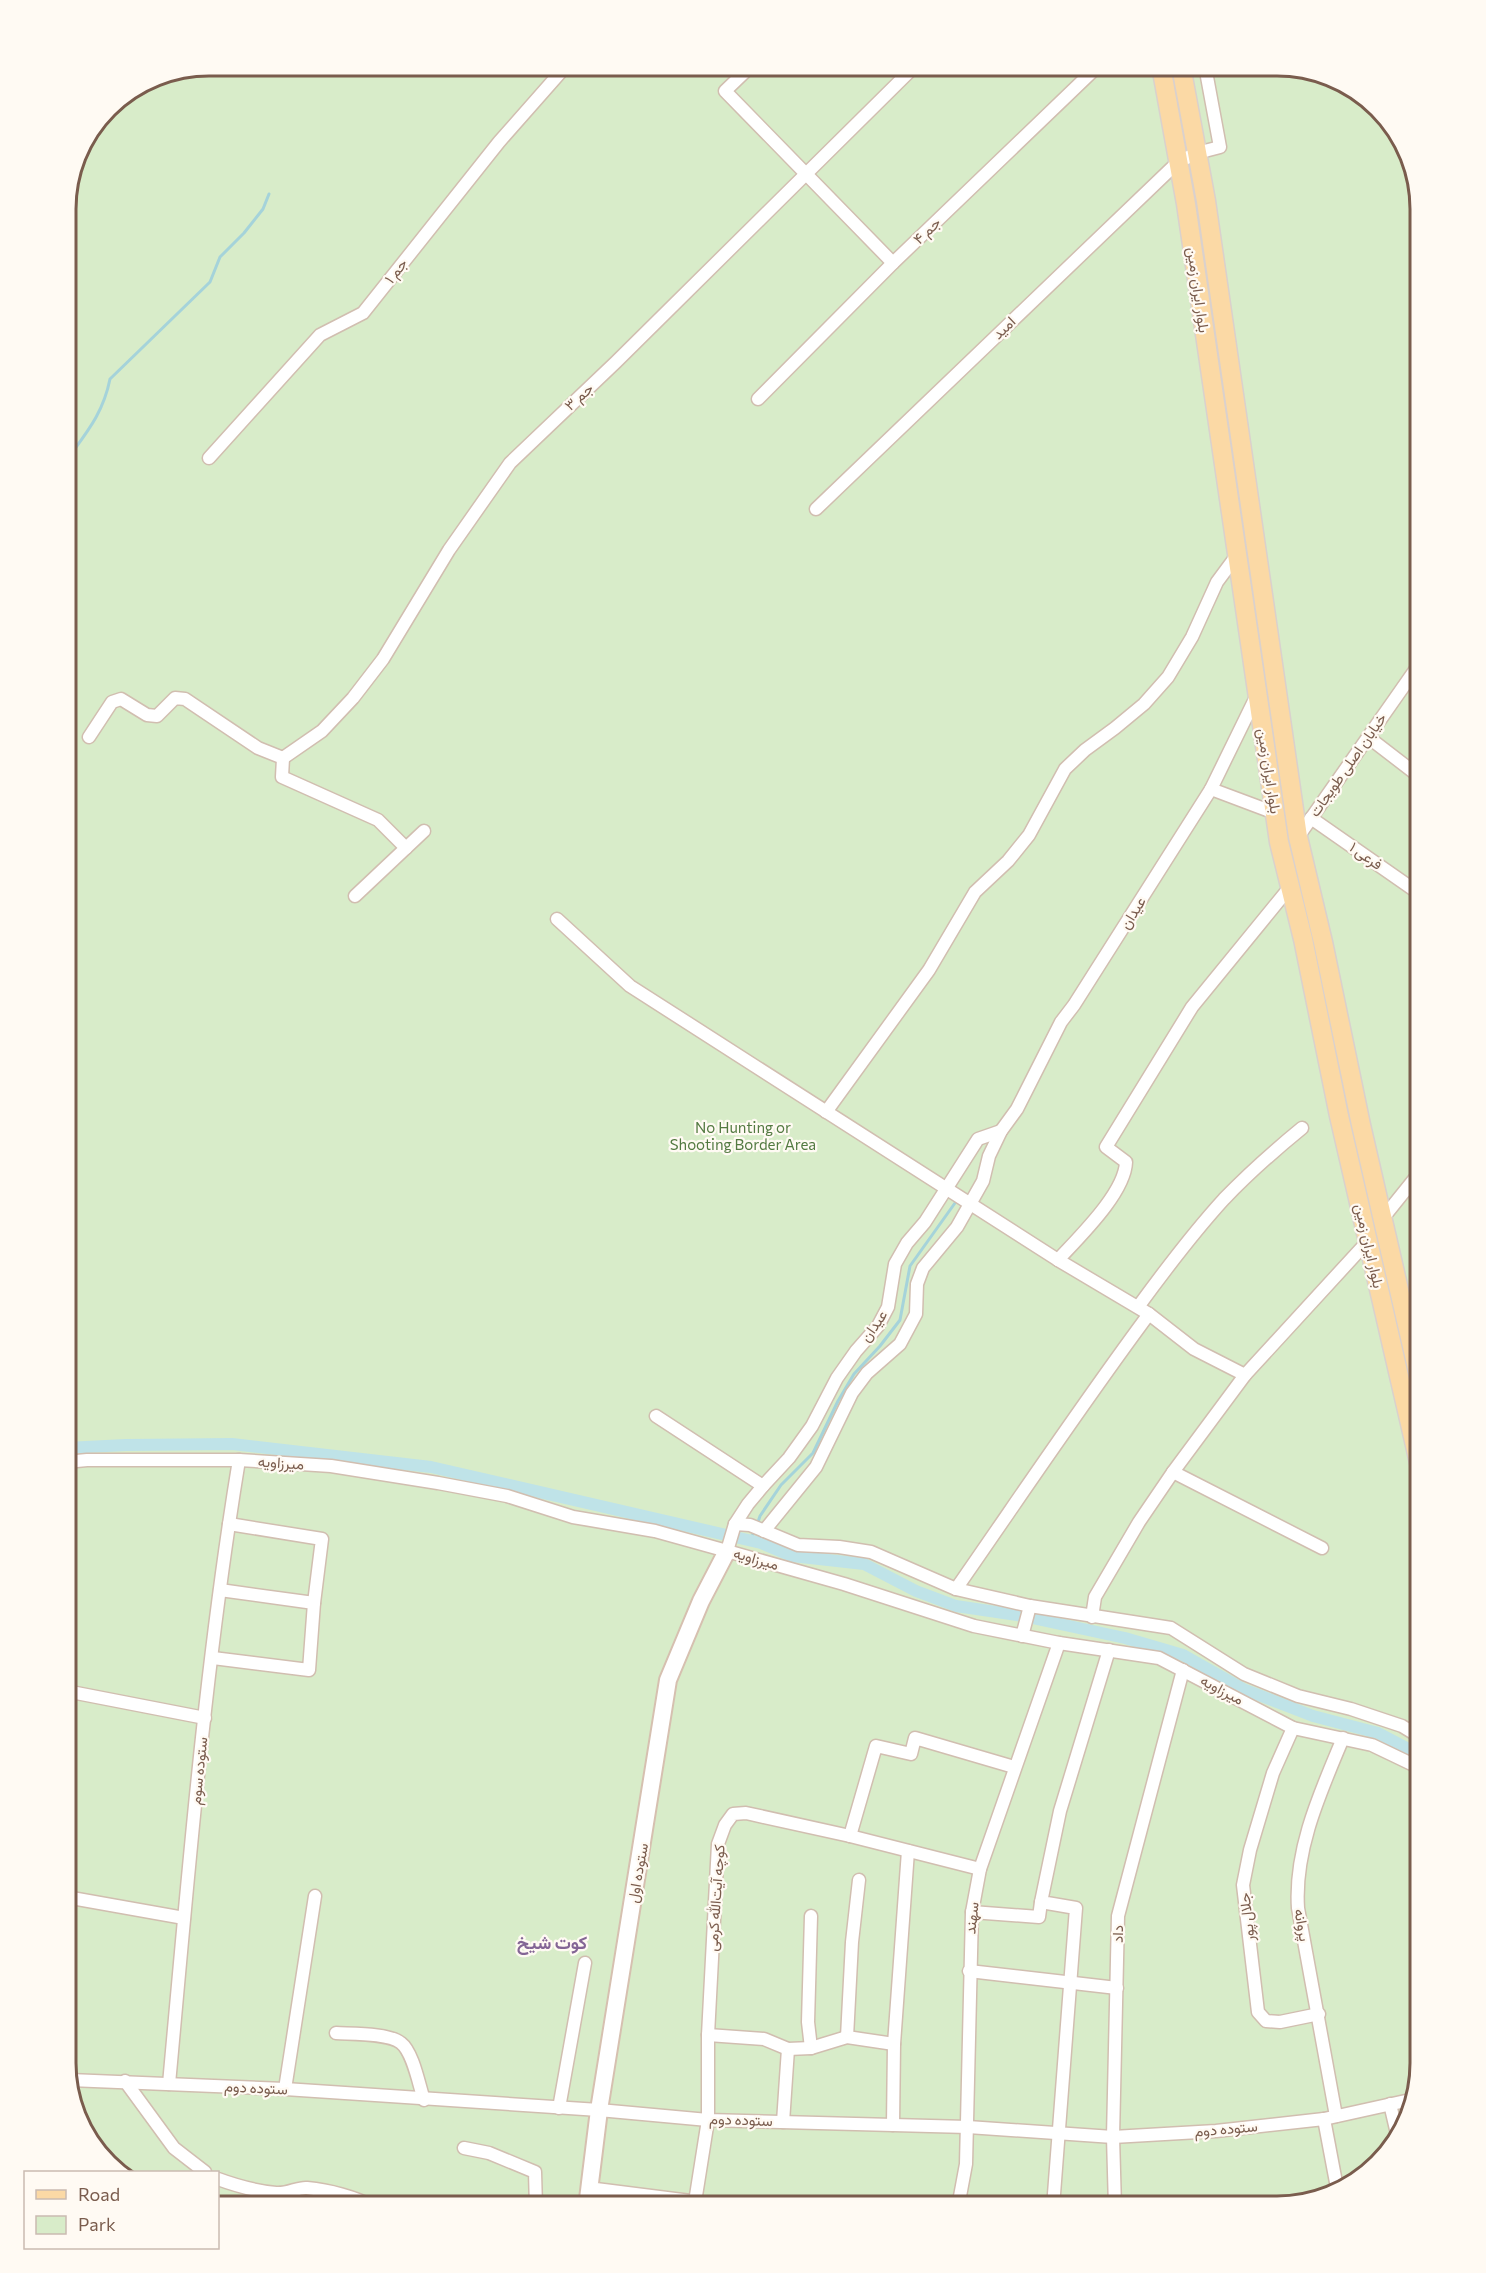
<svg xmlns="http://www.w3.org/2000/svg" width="1486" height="2273" viewBox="0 0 1486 2273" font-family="Commissioner,Vazirmatn,sans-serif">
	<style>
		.green { fill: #d8ecc9 }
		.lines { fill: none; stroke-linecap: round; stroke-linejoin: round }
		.stream { stroke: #a5d3da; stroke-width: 3 }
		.canal { stroke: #bfe3e8; stroke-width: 12 }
		.street-casing { stroke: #d1beb0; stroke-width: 15 }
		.secondary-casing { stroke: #d6c0b0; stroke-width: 20 }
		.primary-casing { stroke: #dad1cd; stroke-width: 21 }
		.street { stroke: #fff; stroke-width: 12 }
		.secondary { stroke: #fff; stroke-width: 16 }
		.primary { stroke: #fbd9a5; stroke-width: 18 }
		.labels { text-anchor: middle; stroke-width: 4.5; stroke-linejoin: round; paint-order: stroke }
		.street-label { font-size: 15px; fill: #7a5c4d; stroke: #fffaf3 }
		.park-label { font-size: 15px; fill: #537a41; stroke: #fffaf3 }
		.quarter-label { font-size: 18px; font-weight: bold; fill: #846695; stroke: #fffaf3 }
		.rim { fill: none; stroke: #7a5c4d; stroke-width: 3 }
	</style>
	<rect width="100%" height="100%" fill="#fdf6ec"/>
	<!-- green -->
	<polygon class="green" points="210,66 1286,66 1356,90 1405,146 1420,210 1420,2064 1401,2135 1340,2192 1276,2207 218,2207 218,2172 121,2172 81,2127 66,2063 66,201 77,154 108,108 155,77"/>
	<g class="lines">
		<!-- stream -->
		<g class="stream">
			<path d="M66 461C86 433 103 414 110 379L210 282 220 257 244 233 263 209 269 194"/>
			<polyline points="757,1525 760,1516 781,1485 813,1453 838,1401 854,1374 880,1346 900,1320 910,1266 955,1203"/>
			<polyline points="751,1540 754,1531"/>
		</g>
		<!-- canal -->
		<polyline class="canal" points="66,1448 126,1445 232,1444 431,1467 761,1543 792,1556 864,1564 916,1591 956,1606 1023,1616 1125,1638 1183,1655 1243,1689 1313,1716 1378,1733 1420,1755"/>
		<!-- street casing -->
		<g class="street-casing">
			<g id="street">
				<polyline points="751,66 725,91 893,263"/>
				<polyline points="758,399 893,263 1098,66"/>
				<polyline points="209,458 320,335 363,313 499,142 566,66"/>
				<polyline points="816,509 1178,162 1197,153 1220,147 1205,66"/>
				<polyline points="1257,695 1211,789 1275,813"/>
				<polyline points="89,737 112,702 121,699 147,715 157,716 175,698 185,699 258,748 283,758 282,777 378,820 406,848"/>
				<polyline points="1368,737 1420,777"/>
				<polyline points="283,758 322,731 353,698 383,659 449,550 510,463 616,362 915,66"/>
				<polyline points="1311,818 1420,894"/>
				<polyline points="1298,837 1420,663"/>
				<polyline points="355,896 424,831"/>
				<polyline points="557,919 630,986 1058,1260 1149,1314 1194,1349 1245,1375"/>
				<polyline points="826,1112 929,970 975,892 1008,861 1029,835 1065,769 1085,750 1115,728 1144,704 1168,677 1192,637 1217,582 1237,555"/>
				<polyline points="1383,1218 1420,1172"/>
				<path d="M1058 1260C1079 1237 1125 1193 1126 1162L1106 1147 1192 1007 1290 887"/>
				<path d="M1138 1307C1165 1270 1193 1233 1224 1199 1249 1173 1275 1150 1302 1128"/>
				<polyline points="656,1416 763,1486"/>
				<polyline points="66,1462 87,1460 239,1460 331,1466 438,1483 507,1496 573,1517 655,1531 727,1551 844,1584 974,1626 1059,1643 1159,1658 1293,1728 1372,1745 1420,1768"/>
				<polyline points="1173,1472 1322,1548"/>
				<polyline points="735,1524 750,1525 798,1545 839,1547 871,1552 956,1589 1030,1606 1171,1628 1244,1674 1298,1696 1351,1709 1402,1726 1420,1737"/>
				<polyline points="764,1531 816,1467 852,1393 867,1373 900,1344 916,1314 917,1284 923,1268 957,1227 983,1181 989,1156 1001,1131 1017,1109 1061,1022 1074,1005 1211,789"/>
				<polyline points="727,1551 735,1524 748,1504 763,1486 789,1458 812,1426 837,1378 856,1351 878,1326 888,1307 895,1264 907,1243 925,1222 978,1139 1001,1131"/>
				<path d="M956 1589C1020 1497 1082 1404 1149 1314"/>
				<polyline points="220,1590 314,1603 322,1539 229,1524"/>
				<polyline points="1092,1617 1095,1597 1139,1522 1173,1472 1245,1375 1368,1241"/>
				<polyline points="1022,1636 1030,1606"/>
				<polyline points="213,1658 309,1670 314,1603"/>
				<polyline points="66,1691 205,1718"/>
				<polyline points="1293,1728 1273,1773 1250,1850 1243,1885 1258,2012 1266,2021 1280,2022 1319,2014"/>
				<polyline points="850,1836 876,1746 911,1754 915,1738 1014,1767"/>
				<polyline points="66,1897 184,1918"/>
				<polyline points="972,1912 1039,1917 1041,1902"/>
				<polyline points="969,1971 1117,1988"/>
				<path d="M336 2033C352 2034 389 2033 401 2043 413 2052 419 2085 424 2100"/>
				<polyline points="708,2035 764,2039 788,2049 811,2048 847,2037 894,2044"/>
				<polyline points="847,2037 852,1942 859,1880"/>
				<polyline points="811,2048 808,2022 811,1916"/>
				<polyline points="70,2080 285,2089 599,2110 708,2120 968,2127 1113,2137 1216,2131 1324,2119 1410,2100"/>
				<polyline points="125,2081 174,2148 205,2172"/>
				<path d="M169 2084C188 1877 205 1666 239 1460"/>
				<polyline points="285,2089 315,1896"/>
				<polyline points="1390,2104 1398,2138"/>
				<polyline points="559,2108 585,1963"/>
				<path d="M1336 2116 1298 1908C1294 1849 1321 1791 1343 1738"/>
				<polyline points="1324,2119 1338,2193"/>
				<polyline points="783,2122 788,2049"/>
				<polyline points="893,2125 894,2044 908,1851"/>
				<polyline points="464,2148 489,2153 535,2172 536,2207"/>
				<path d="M218 2179C237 2186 255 2191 276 2193 288 2194 298 2187 307 2188 329 2190 355 2197 374 2207"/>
				<polyline points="588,2188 738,2207"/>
				<polyline points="695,2202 708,2120 708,2035 718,1844 725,1825 733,1814 746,1813 850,1836 980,1869"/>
				<polyline points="958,2207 966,2164 972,1912 980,1869 1059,1643"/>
				<polyline points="1053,2207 1076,1908 1041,1902 1060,1811 1109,1650"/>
				<polyline points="1115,2207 1113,2137 1118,1916 1183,1670"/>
			</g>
		</g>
		<!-- secondary casing -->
		<g class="secondary-casing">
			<polyline id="secondary" points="587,2207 599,2110 668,1680 701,1601 727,1551"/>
		</g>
		<!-- primary casing -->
		<g class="primary-casing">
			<g id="primary">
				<polyline points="1161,66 1186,204 1279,842 1303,939 1339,1116 1420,1467"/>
				<polyline points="1181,66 1206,201 1298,837 1323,942 1361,1125 1420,1381"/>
			</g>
		</g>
		<!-- street -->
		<use href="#street" class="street"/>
		<!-- secondary -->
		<use href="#secondary" class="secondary"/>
		<!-- primary -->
		<use href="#primary" class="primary"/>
	</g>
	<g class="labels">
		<!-- street labels -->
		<g class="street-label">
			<text transform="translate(927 231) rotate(-44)" y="5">جم ۴</text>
			<text transform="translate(396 271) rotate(-52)" y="5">جم ۱</text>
			<text transform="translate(1198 290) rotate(82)" y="5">بلوار ایران زمین</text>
			<text transform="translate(1004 328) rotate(-44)" y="5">امید</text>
			<text transform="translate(579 397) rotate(-42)" y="5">جم ۳</text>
			<text transform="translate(1348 765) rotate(-55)" y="5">خیابان اصلی طویجات</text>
			<text transform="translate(1269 771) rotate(81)" y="5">بلوار ایران زمین</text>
			<text transform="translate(1366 856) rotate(35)" y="5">فرعی ۱</text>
			<text transform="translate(1133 913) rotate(-58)" y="5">عیدان</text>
			<text transform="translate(1369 1246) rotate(77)" y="5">بلوار ایران زمین</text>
			<text transform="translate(874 1326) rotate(-55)" y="5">عیدان</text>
			<text transform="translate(281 1463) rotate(4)" y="5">میرزاویه</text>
			<text transform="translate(756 1559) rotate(16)" y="5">میرزاویه</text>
			<text transform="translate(1222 1690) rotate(28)" y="5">میرزاویه</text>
			<text transform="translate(199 1771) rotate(-84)" y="5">ستوده سوم</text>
			<text transform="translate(638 1873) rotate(-80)" y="5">ستوده اول</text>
			<text transform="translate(716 1898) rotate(-86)" y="5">کوچه آیت‌الله کرمی</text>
			<text transform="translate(1247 1917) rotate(-96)" y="5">جلال پور</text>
			<text transform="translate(972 1918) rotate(-84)" y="5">سهند</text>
			<text transform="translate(1302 1925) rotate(80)" y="5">پروانه</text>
			<text transform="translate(1118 1934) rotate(-89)" y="5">داد</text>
			<text transform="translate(256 2088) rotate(3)" y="5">ستوده دوم</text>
			<text transform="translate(741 2120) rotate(2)" y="5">ستوده دوم</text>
			<text transform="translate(1226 2129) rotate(-5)" y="5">ستوده دوم</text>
		</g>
		<!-- park labels -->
		<g class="park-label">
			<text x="743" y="1133">No Hunting or<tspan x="743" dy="17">Shooting Border Area</tspan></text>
		</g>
		<!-- quarter labels -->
		<g class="quarter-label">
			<text x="552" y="1949">کوت شیخ</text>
		</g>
	</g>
	<!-- crop -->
	<path d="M0 0H1486V2273H0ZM209 76H1277A133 133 0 0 1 1410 209V2063A133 133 0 0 1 1277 2196H209A133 133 0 0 1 76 2063V209A133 133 0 0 1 209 76Z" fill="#fffaf3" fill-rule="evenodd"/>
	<path class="rim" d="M209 76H1277A133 133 0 0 1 1410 209V2063A133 133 0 0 1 1277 2196H209A133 133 0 0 1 76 2063V209A133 133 0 0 1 209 76Z"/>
	<!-- legend -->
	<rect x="24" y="2171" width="195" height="78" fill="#fffaf3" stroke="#cabbb1" stroke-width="1.5"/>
	<rect x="36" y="2190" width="30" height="9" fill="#fbd9a5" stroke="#cabbb1" stroke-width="1.5"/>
	<text x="78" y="2201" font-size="18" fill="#7a5c4d">Road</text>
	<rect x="36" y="2216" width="30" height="18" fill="#d8ecc9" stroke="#cabbb1" stroke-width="1.5"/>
	<text x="78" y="2231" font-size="18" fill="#7a5c4d">Park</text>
</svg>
